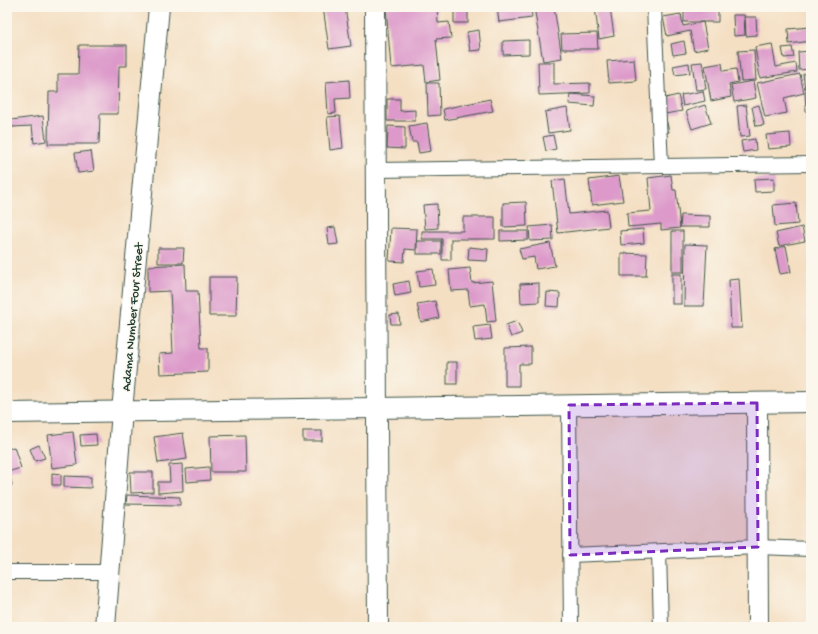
<svg xmlns="http://www.w3.org/2000/svg" width="818" height="634" viewBox="0 0 818 634" font-family="'Gochi Hand',sans-serif">
	<style>
		.building { fill: #dc99ca }
		.lines { fill: none; stroke-linecap: round; stroke-linejoin: round }
		.street-casing { stroke: #3f5549; stroke-width: 16 }
		.secondary-casing { stroke: #3f5549; stroke-width: 22 }
		.street { stroke: #fff; stroke-width: 14 }
		.secondary { stroke: #fff; stroke-width: 20 }
		.marked { fill: #7b2cbf; fill-opacity: 0.2; stroke: #7b2cbf; stroke-width: 3; stroke-dasharray: 8 5; stroke-linejoin: round }
		.labels { text-anchor: middle; stroke-width: 3; stroke-linejoin: round; paint-order: stroke }
		.street-label { font-size: 13px; fill: #1f3d34; stroke: #fbf7ec }
	</style>
	<rect width="100%" height="100%" fill="#fbf7ec"/>
	<filter id="ink" filterUnits="userSpaceOnUse"><feTurbulence type="fractalNoise" baseFrequency=".025" numOctaves="2"/><feDisplacementMap in="SourceGraphic" scale="8" xChannelSelector="R" yChannelSelector="G"/><feConvolveMatrix kernelMatrix="1 2 1 2 8 2 1 2 1" color-interpolation-filters="sRGB"/></filter>
	<filter id="wash" filterUnits="userSpaceOnUse"><feTurbulence type="fractalNoise" baseFrequency=".012" numOctaves="4" result="noise"/><feDisplacementMap in="SourceGraphic" scale="16" xChannelSelector="R" yChannelSelector="G"/><feGaussianBlur stdDeviation="0.9" result="paint"/><feColorMatrix in="noise" values="0 0 0 0 0 0 0 0 0 0 0 0 0 0 0 0 0 1.4 0 .05"/><feComposite in="paint" operator="in"/></filter>
	<g filter="url(#wash)">
		<rect width="100%" height="100%" fill="#f4dfc3"/>
		<g id="blocks">
			<!-- building -->
			<g class="building">
				<polygon points="323,7 345,7 351,46 329,49"/>
				<polygon points="386,7 437,7 438,23 449,22 451,38 436,39 440,80 426,82 424,65 391,68"/>
				<rect x="454" y="7" width="14" height="16"/>
				<polygon points="497,7 531,7 532,18 499,22"/>
				<polygon points="534,7 554,7 562,58 543,61"/>
				<polygon points="595,7 610,7 614,36 599,39"/>
				<polygon points="697,7 718,7 718,22 684,22 684,9 697,9"/>
				<polygon points="681,14 683,26 703,22 708,48 694,51 690,31 667,36 663,17"/>
				<polygon points="733,15 744,15 745,35 734,36"/>
				<polygon points="745,17 756,17 757,35 746,36"/>
				<polygon points="810,27 811,41 789,44 788,29"/>
				<polygon points="479,30 481,50 470,51 467,32"/>
				<polygon points="597,33 598,49 562,49 561,34"/>
				<polygon points="529,40 529,54 503,55 503,41"/>
				<polygon points="684,41 686,53 673,55 671,44"/>
				<polygon points="772,44 776,67 796,63 797,72 760,78 755,47"/>
				<polygon points="79,45 127,45 127,66 119,66 118,114 100,114 99,144 48,144 49,92 58,92 58,74 78,74"/>
				<polygon points="792,47 794,57 784,58 782,48"/>
				<polygon points="754,50 756,80 741,81 738,51"/>
				<polygon points="811,51 811,69 799,70 798,52"/>
				<polygon points="634,59 636,81 609,83 607,61"/>
				<polygon points="538,62 554,62 554,84 590,83 590,93 539,95"/>
				<polygon points="702,62 706,89 696,90 692,63"/>
				<polygon points="689,63 690,73 675,75 673,66"/>
				<polygon points="722,63 723,71 736,69 738,82 729,84 731,97 711,101 705,66"/>
				<polygon points="811,73 811,88 805,89 803,74"/>
				<polygon points="800,74 804,93 784,98 787,113 765,117 757,83"/>
				<polygon points="349,80 350,98 335,99 336,113 328,114 326,82"/>
				<polygon points="753,81 756,98 734,102 731,85"/>
				<polygon points="427,83 439,83 440,115 428,116"/>
				<polygon points="811,90 811,111 806,112 805,91"/>
				<polygon points="703,91 705,101 683,106 681,95"/>
				<polygon points="570,94 595,96 594,106 569,104"/>
				<polygon points="678,95 682,111 665,114 669,132 660,134 653,101"/>
				<polygon points="387,99 400,99 400,111 415,110 415,121 387,121"/>
				<polygon points="490,99 493,111 445,120 443,109"/>
				<polygon points="705,105 711,123 692,129 686,111"/>
				<polygon points="746,105 750,136 740,137 737,106"/>
				<polygon points="759,105 764,125 756,126 752,107"/>
				<polygon points="567,108 570,130 548,133 545,112"/>
				<polygon points="807,115 811,115 811,134 809,134"/>
				<polygon points="43,116 46,141 34,143 32,126 12,127 11,120"/>
				<polygon points="340,116 343,148 330,150 327,117"/>
				<polygon points="427,123 431,151 419,153 417,142 412,142 409,126"/>
				<polygon points="388,126 405,127 405,149 387,148"/>
				<polygon points="790,133 791,147 768,149 766,135"/>
				<polygon points="553,135 556,149 546,151 543,137"/>
				<polygon points="755,139 756,150 743,152 741,141"/>
				<polygon points="91,151 94,171 78,173 75,153"/>
				<polygon points="671,175 673,190 676,190 680,228 661,230 661,224 628,227 627,213 651,211 648,178"/>
				<polygon points="619,176 623,201 592,205 589,180"/>
				<polygon points="774,178 774,191 755,192 754,179"/>
				<polygon points="565,179 569,214 607,210 609,227 558,233 552,181"/>
				<polygon points="526,202 527,226 503,227 503,203"/>
				<polygon points="796,203 798,224 775,226 773,205"/>
				<polygon points="437,204 438,228 425,229 423,205"/>
				<polygon points="681,215 710,216 710,227 680,227"/>
				<polygon points="463,217 495,217 495,239 451,239 451,260 442,260 442,239 422,239 422,231 463,231"/>
				<polygon points="552,225 553,240 530,241 529,227"/>
				<polygon points="335,227 338,244 329,245 327,228"/>
				<polygon points="802,227 805,241 779,246 776,233"/>
				<polygon points="391,228 417,229 416,250 405,249 404,262 389,261"/>
				<polygon points="643,229 644,243 621,245 620,231"/>
				<polygon points="500,231 528,231 528,240 500,241"/>
				<rect x="672" y="231" width="11" height="41"/>
				<rect x="417" y="241" width="24" height="13"/>
				<polygon points="550,243 555,266 536,269 534,257 522,259 519,249"/>
				<polygon points="685,244 707,245 704,306 684,306"/>
				<polygon points="786,246 791,272 780,274 775,249"/>
				<polygon points="469,247 488,249 487,261 468,260"/>
				<polygon points="158,248 184,248 183,263 158,263"/>
				<polygon points="621,253 647,254 646,276 621,276"/>
				<polygon points="185,264 186,291 198,291 201,348 208,348 208,372 160,374 159,354 173,353 170,291 148,292 148,266"/>
				<polygon points="470,268 472,283 492,281 496,321 487,322 485,304 470,306 468,290 451,291 449,270"/>
				<polygon points="433,269 435,285 419,287 417,271"/>
				<rect x="672" y="274" width="9" height="30"/>
				<polygon points="209,277 237,277 236,316 209,316"/>
				<polygon points="739,279 742,328 731,328 729,280"/>
				<polygon points="409,281 411,293 395,296 393,284"/>
				<polygon points="539,283 539,302 521,303 520,284"/>
				<polygon points="547,292 560,293 559,307 546,306"/>
				<polygon points="435,301 439,318 421,322 417,304"/>
				<polygon points="399,314 400,324 391,324 390,315"/>
				<polygon points="517,321 522,333 511,337 506,325"/>
				<polygon points="490,325 492,339 475,341 473,327"/>
				<polygon points="531,347 531,364 519,364 519,386 505,386 505,348"/>
				<rect x="447" y="362" width="10" height="22"/>
				<rect x="303" y="431" width="19" height="10"/>
				<polygon points="73,432 77,465 52,468 48,435"/>
				<polygon points="183,433 187,459 158,463 154,437"/>
				<polygon points="96,434 97,445 81,446 80,435"/>
				<polygon points="245,435 246,472 211,472 210,436"/>
				<polygon points="39,445 45,458 35,461 30,449"/>
				<polygon points="14,447 21,468 7,472 7,449"/>
				<polygon points="182,464 183,491 158,493 158,482 170,482 169,465"/>
				<polygon points="209,467 210,480 187,482 186,469"/>
				<polygon points="9,472 12,485 7,486 7,473"/>
				<polygon points="130,472 153,472 153,492 131,493"/>
				<polygon points="52,473 61,474 61,485 52,485"/>
				<polygon points="64,476 91,477 91,488 64,487"/>
				<polygon points="127,495 180,497 180,505 126,504"/>
			</g>
		</g>
	</g>
	<g filter="url(#ink)">
		<use href="#blocks" fill-opacity="0" stroke="#3f5549" stroke-width="1"/>
		<g class="lines">
			<!-- street casing -->
			<g class="street-casing">
				<g id="street">
					<polyline points="654,7 661,166"/>
					<polyline points="376,170 811,164"/>
					<polyline points="569,405 571,627"/>
					<polyline points="659,552 661,627"/>
					<polyline points="570,555 758,547 811,549"/>
					<polyline points="7,572 111,572"/>
				</g>
			</g>
			<!-- secondary casing -->
			<g class="secondary-casing">
				<g id="secondary">
					<polyline points="375,7 378,627"/>
					<polyline points="757,403 758,627"/>
					<polyline points="7,413 811,402"/>
					<polyline points="105,627 122,411 159,7"/>
				</g>
			</g>
			<!-- street -->
			<use href="#street" class="street"/>
			<!-- secondary -->
			<use href="#secondary" class="secondary"/>
		</g>
	</g>
	<!-- marked area -->
	<path class="marked" d="M757 403 758 547 570 555 569 405Z"/>
	<g class="labels">
		<!-- street labels -->
		<g class="street-label">
			<text transform="translate(131 317) rotate(-85)" y="5">Adama Number Four Street</text>
		</g>
	</g>
	<!-- margin -->
	<rect width="818" height="634" fill="none" stroke="#fbf7ec" stroke-width="24"/>
</svg>
